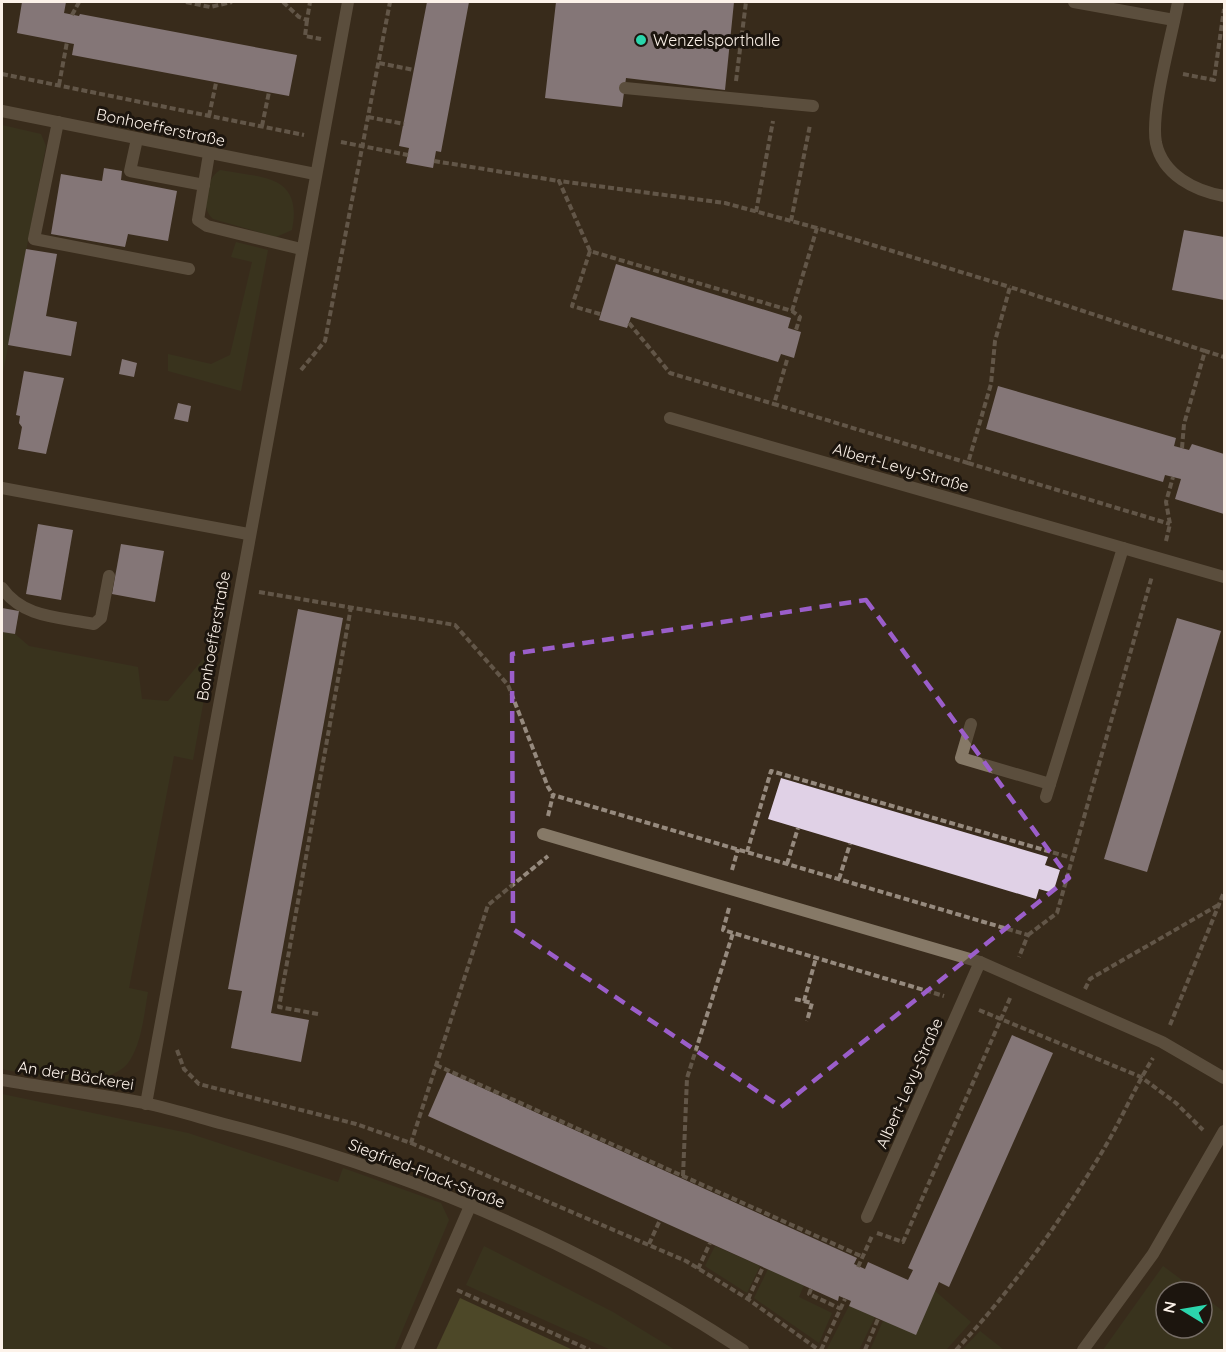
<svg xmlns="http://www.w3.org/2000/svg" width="1226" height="1352" viewBox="0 0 1226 1352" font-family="Quicksand,sans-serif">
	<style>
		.green { fill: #3a3d21 }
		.forest { fill: #666a39 }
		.building { fill: #e0d1e6 }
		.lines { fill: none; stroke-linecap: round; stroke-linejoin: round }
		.path { stroke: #968a7e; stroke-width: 4; stroke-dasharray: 6 3; stroke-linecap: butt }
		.service { stroke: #867967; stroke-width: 12 }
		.minor { stroke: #867967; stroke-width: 12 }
		.marked { fill: none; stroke: #9b5eca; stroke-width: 4.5; stroke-dasharray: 12 8; stroke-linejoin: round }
		.poi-dot { fill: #2bd5ac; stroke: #1c150e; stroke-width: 2 }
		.labels { text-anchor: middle; stroke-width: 6; stroke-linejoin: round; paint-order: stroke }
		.poi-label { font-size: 16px; fill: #fcf2e9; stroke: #1c150e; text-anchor: start }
		.street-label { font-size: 16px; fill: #fcf2e9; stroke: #1c150e }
	</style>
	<rect width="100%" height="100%" fill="#392b1c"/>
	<!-- green -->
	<g class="green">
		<polygon points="2,125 41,134 46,146 2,378"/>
		<path d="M220 170C262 178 303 174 292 230L276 237 213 219C199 206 205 180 220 170Z"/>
		<polygon points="236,242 268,250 241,391 168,371 168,354 211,364 230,355 252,262 231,257"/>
		<path d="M2 632 15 634 29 646 138 667 142 699 168 701 204 658 211 660 193 760 174 756 129 988 148 992C144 1014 142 1041 130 1060 110 1093 33 1075 2 1069Z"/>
		<polygon points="2,1094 188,1133 338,1182 343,1168 441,1203 449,1220 394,1350 2,1350"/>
		<polygon points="484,1246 613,1312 675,1350 611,1350 466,1285"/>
		<polygon points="715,1246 760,1266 747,1293 705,1266"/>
		<polygon points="1163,1266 1198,1292 1166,1292 1166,1328 1202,1328 1202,1295 1224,1312 1224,1350 1103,1350"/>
		<polygon points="768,1269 804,1285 799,1297 832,1313 819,1343 754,1298"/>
		<polygon points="935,1291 971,1322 946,1350 870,1350 883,1321"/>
		<polygon points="849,1306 875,1317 859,1350 830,1350 827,1349"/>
		<polygon points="980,1331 1004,1350 962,1350"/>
	</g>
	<!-- forest -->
	<polygon class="forest" points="460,1298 573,1350 436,1350"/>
	<!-- building -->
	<g class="building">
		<polygon points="22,2 66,2 64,13 79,16 80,14 297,55 289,96 72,55 74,44 17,33"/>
		<polygon points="427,2 469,2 441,152 436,151 433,168 406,163 409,148 399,146"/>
		<polygon points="556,2 734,2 725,90 626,78 622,107 545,98"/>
		<polygon points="104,168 122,171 121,180 177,191 168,241 128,234 125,247 51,234 61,174 102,181"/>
		<polygon points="1184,230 1224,237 1224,300 1172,290"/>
		<polygon points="26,249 57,254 46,316 77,322 71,356 8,345"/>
		<polygon points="616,264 791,318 788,328 801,332 794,358 781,354 778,362 631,317 627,328 599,320"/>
		<polygon points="122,359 137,363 134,377 119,374"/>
		<polygon points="24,371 64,378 46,454 18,449 22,427 19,423 20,416 16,415"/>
		<polygon points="998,386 1176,438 1174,446 1189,450 1192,444 1224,454 1224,514 1175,499 1181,479 1165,475 1163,482 986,429"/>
		<polygon points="178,403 191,406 188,422 174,419"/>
		<polygon points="38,524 73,530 61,600 26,594"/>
		<polygon points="121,544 164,551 155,602 112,594"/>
		<polygon points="2,608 19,611 15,634 2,632"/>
		<polygon points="298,609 343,618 271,1013 309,1020 301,1062 231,1048 242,991 228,989"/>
		<polygon points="1177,618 1221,631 1147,872 1104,859"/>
		<polygon points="781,778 1048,857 1045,865 1060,870 1053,893 1039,889 1036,899 768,819"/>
		<polygon points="1012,1035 1053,1053 949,1287 939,1282 916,1335 849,1306 851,1301 839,1296 838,1301 428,1116 447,1072 857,1258 854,1264 865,1269 868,1262 908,1280 913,1270 908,1268"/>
	</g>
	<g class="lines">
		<!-- path -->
		<g class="path">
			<polyline points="186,2 210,7 232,2"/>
			<polyline points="283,2 299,17 307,20 310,2"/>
			<polyline points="72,15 79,2"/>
			<polyline points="307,20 305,36 321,39"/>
			<polyline points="379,63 414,70"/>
			<polyline points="2,74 304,135"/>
			<polyline points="1183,74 1214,80 1224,9"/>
			<polyline points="736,81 746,2"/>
			<polyline points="59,85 67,42"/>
			<polyline points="209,116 216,83"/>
			<polyline points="368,117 404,124"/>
			<polyline points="262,126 269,92"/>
			<polyline points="341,142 408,155"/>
			<polyline points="434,161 559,181"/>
			<polyline points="756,212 773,121"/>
			<polyline points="791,221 810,125"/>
			<polyline points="590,251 559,181 725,203 817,228"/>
			<polyline points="792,311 817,228 1010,287"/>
			<polyline points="600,314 572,306 590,251 792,311 800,317 796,330"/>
			<polyline points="629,323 670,373 774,404"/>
			<polyline points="787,360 774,404 968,463 991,384 995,341 1010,287 1205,351"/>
			<polyline points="301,370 325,341 390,2"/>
			<polyline points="1182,448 1184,424 1205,351 1224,357"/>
			<polyline points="968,463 1170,524"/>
			<polyline points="1166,541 1170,524 1166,502 1173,477"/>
			<polyline points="259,592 455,625 508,685 548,787 553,795"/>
			<polyline points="548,816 553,795 1028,935 1019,957"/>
			<polyline points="747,852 771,771 1072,858"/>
			<polyline points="787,864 798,828"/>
			<polyline points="732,870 738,849"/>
			<polyline points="839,879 850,844"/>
			<polyline points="729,908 723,930 944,996"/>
			<polyline points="1028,935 1057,913 1152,576"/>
			<polyline points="1085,989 1090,979 1220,904"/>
			<polyline points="795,999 812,1003 807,1021"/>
			<polyline points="804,1001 816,958"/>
			<polyline points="979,1010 1141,1077 1176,1103 1203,1130"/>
			<polyline points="318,1014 279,1007 351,607"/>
			<polyline points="1170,1025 1224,892"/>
			<polyline points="177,1050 184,1069 199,1084 356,1124 411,1143 488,905 548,856"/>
			<polyline points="436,1065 863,1257"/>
			<polyline points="411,1143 686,1261 748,1299 819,1350"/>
			<polyline points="683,1176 687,1078 733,933"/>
			<polyline points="877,1233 903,1242 1011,996"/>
			<polyline points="649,1244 660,1220"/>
			<polyline points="858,1267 872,1236"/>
			<polyline points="698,1269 710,1243"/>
			<polyline points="811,1289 809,1294 841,1309"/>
			<polyline points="457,1290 590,1350"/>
			<polyline points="748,1299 763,1267"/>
			<polyline points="821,1350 845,1299"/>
			<polyline points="865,1350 878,1319"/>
			<path d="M956 1350C1013 1289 1062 1219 1105 1147 1122 1118 1135 1087 1153 1058"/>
		</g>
		<!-- service -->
		<g class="service">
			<polyline points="625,88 813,106"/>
			<polyline points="58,122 34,239 189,269"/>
			<polyline points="137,139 130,171 204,185"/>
			<polyline points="209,154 198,220 207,226 301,249"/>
			<polyline points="2,488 248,534"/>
			<path d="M2 588C23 618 59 617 94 624L101 618 109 576"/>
			<polyline points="971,724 961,758 1050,784"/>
			<polyline points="407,1350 471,1204"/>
		</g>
		<!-- minor -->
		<g class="minor">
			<polyline points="1074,2 1174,20"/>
			<path d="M1178 2C1172 36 1150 111 1156 143 1163 175 1195 191 1224 196"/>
			<polyline points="2,111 315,174"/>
			<polyline points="670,418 1224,577"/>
			<polyline points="1046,797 1123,548"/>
			<polyline points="543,834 980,962 1162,1042 1224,1078"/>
			<path d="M2 1080C49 1088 98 1094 145 1103 172 1109 198 1117 224 1124 410 1171 583 1245 743 1350"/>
			<polyline points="146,1104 348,2"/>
			<polyline points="867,1217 980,962"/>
			<polyline points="1083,1350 1153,1254 1224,1131"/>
		</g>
	</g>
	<!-- marked area -->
	<path d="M0 0H1226V1352H0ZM866 600 1069 878 781 1107 513 929 512 654Z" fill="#392b1c" fill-opacity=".55" fill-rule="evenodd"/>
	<path class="marked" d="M866 600 1069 878 781 1107 513 929 512 654Z"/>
	<!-- markers -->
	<circle class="poi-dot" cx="641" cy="40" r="6"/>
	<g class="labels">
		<!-- poi labels -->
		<g class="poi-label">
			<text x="653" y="46">Wenzelsporthalle</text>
		</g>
		<!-- street labels -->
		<g class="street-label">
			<text transform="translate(161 127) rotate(12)" y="6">Bonhoefferstraße</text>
			<text transform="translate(901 467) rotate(16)" y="6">Albert-Levy-Straße</text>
			<text transform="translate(213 636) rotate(-80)" y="6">Bonhoefferstraße</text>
			<text transform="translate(76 1075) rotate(9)" y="6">An der Bäckerei</text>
			<text transform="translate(909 1083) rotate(-66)" y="6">Albert-Levy-Straße</text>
			<text transform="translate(427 1173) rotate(21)" y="6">Siegfried-Flack-Straße</text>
		</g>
	</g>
	<!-- border -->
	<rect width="1226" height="1352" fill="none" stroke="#fcf2e9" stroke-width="6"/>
	<!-- north arrow -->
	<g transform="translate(1184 1310) rotate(281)"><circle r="28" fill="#1c150e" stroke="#766d66" stroke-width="1.5"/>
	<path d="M0-4.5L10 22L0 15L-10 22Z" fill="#2bd5ac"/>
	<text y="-9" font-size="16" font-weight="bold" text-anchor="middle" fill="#fcf2e9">N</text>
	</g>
</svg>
